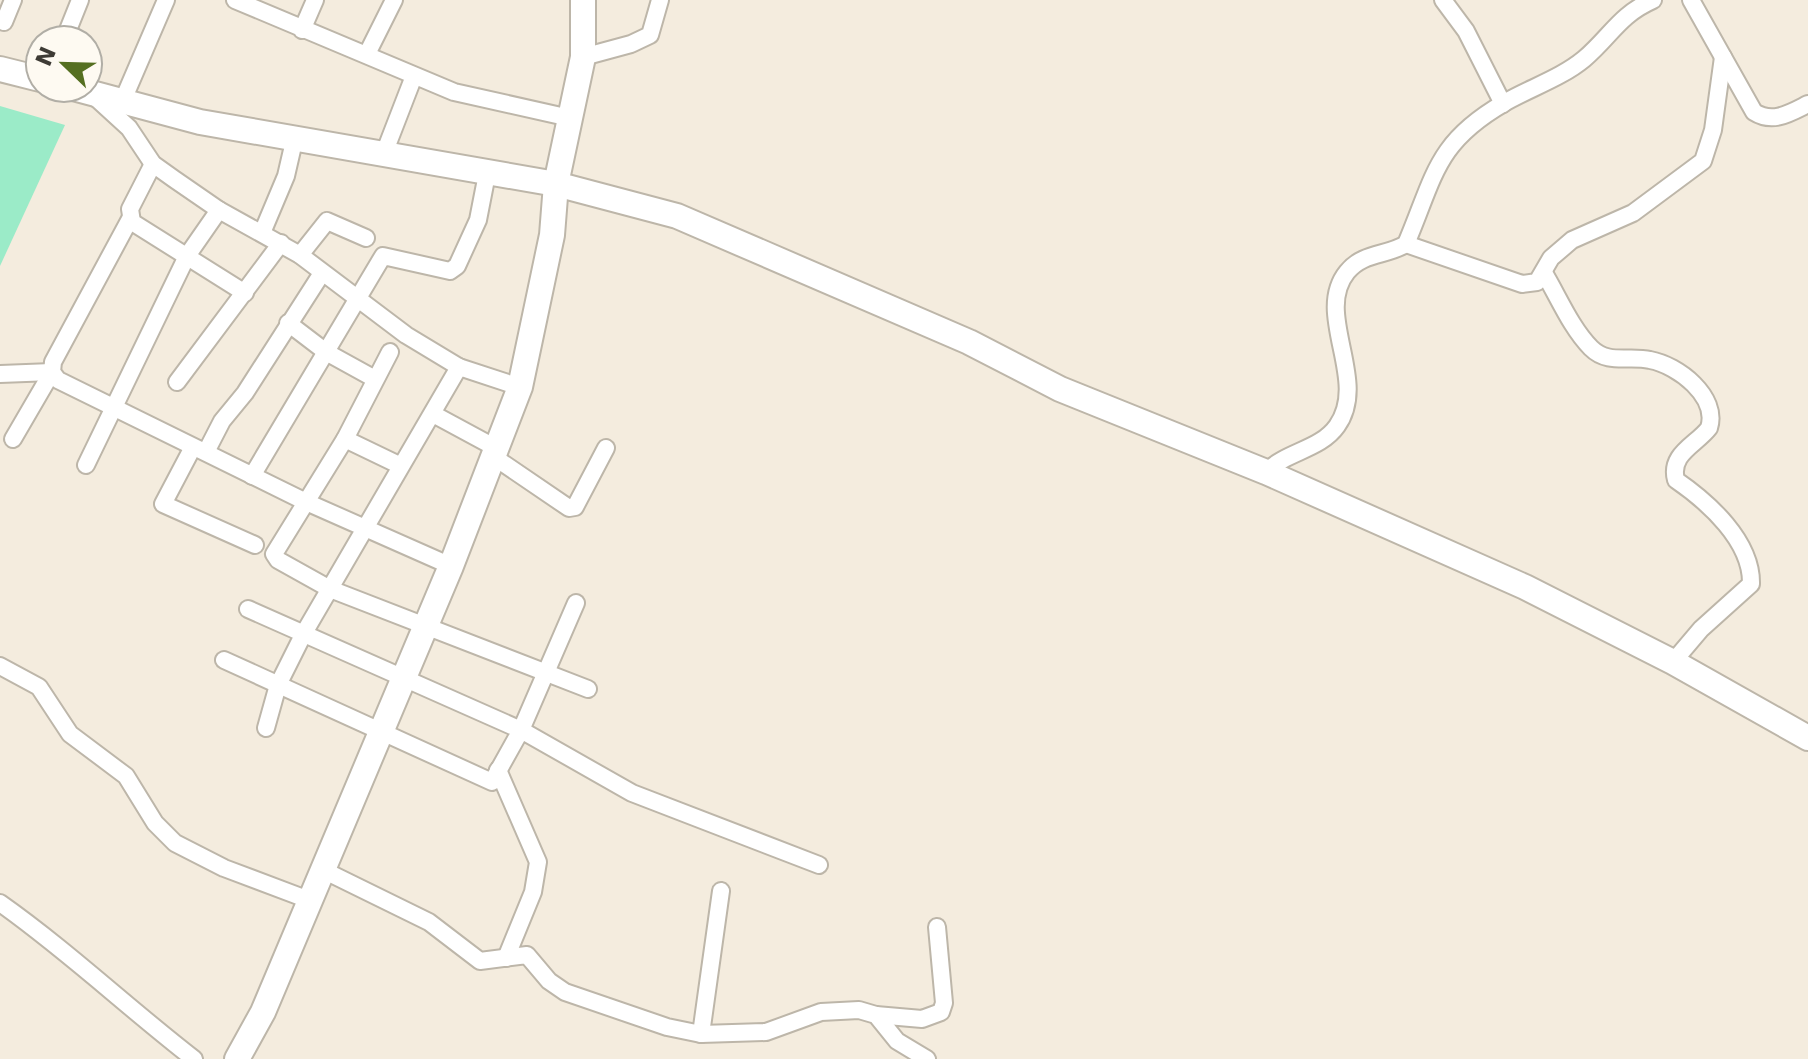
<svg xmlns="http://www.w3.org/2000/svg" width="1808" height="1059" viewBox="0 0 1808 1059" font-family="'DejaVu Sans',sans-serif">
	<style>
		.green { fill: #9bebc8 }
		.lines { fill: none; stroke-linecap: round; stroke-linejoin: round }
		.street-casing { stroke: #bdb6a9; stroke-width: 20 }
		.secondary-casing { stroke: #bdb6a9; stroke-width: 28 }
		.street { stroke: #fff; stroke-width: 16 }
		.secondary { stroke: #fff; stroke-width: 24 }
	</style>
	<rect width="100%" height="100%" fill="#f4ecde"/>
	<!-- green -->
	<polygon class="green" points="0,106 65,125 0,266"/>
	<g class="lines">
		<!-- street casing -->
		<g class="street-casing">
			<g id="street">
				<polyline points="235,0 454,92 570,118"/>
				<polyline points="1443,0 1466,31 1503,104"/>
				<path d="M1691 0 1754 112C1773 124 1790 113 1808 104"/>
				<polyline points="4,22 13,0"/>
				<polyline points="302,30 315,0"/>
				<polyline points="64,40 80,0"/>
				<polyline points="367,54 394,0"/>
				<polyline points="583,57 631,44 650,35 660,0"/>
				<polyline points="94,96 129,128 153,164 174,179 219,210 300,255 406,335 459,367 520,387"/>
				<polyline points="123,100 166,0"/>
				<polyline points="385,151 414,76"/>
				<polyline points="153,164 130,209 132,222 245,293"/>
				<polyline points="130,219 53,362 52,372 58,380 304,501 451,566"/>
				<polyline points="262,233 286,176 295,137"/>
				<polyline points="1406,244 1522,284 1537,282 1551,258 1572,240 1633,213 1703,161 1713,130 1723,57"/>
				<polyline points="300,255 327,221 366,238"/>
				<path d="M1544 273C1558 296 1571 328 1591 348 1608 365 1629 355 1650 360 1678 365 1719 397 1709 428 1696 445 1669 454 1676 480 1708 502 1752 541 1751 584L1701 629 1673 662"/>
				<polyline points="288,323 326,352 375,379"/>
				<polyline points="390,352 345,439 274,554 278,560 330,589 588,689"/>
				<polyline points="0,374 52,372"/>
				<polyline points="177,382 281,243"/>
				<polyline points="433,414 496,448"/>
				<polyline points="13,439 52,372"/>
				<polyline points="345,439 399,465"/>
				<polyline points="193,447 163,504 255,545"/>
				<polyline points="206,452 222,421 245,393 322,273"/>
				<polyline points="494,457 569,508 575,507 606,448"/>
				<polyline points="86,465 187,256 219,210"/>
				<path d="M1266 472C1287 451 1320 450 1337 426 1370 380 1313 314 1347 272 1363 252 1387 256 1406 244 1435 176 1435 143 1504 103 1530 88 1561 78 1584 59 1611 36 1619 15 1653 0"/>
				<polyline points="252,476 383,256 450,271 457,266 478,220 487,174"/>
				<polyline points="248,609 521,730 632,793 819,865"/>
				<polyline points="224,660 492,782 521,730 576,603"/>
				<polyline points="0,666 39,687 70,734 126,776 155,823 175,843 224,868 309,900"/>
				<polyline points="266,728 278,685 304,633 459,367"/>
				<polyline points="498,770 538,862 533,892 506,958"/>
				<polyline points="321,869 429,922 480,961 527,955 549,981 565,992 667,1027 701,1034 766,1032 821,1012 859,1010 876,1015 897,1041 927,1059"/>
				<path d="M0 903C68 951 128 1008 194 1059"/>
				<polyline points="876,1015 922,1019 941,1012 944,1003 937,927"/>
				<polyline points="701,1034 721,891"/>
			</g>
		</g>
		<!-- secondary casing -->
		<g class="secondary-casing">
			<g id="secondary">
				<polyline points="0,69 40,79"/>
				<polyline points="73,88 200,122 556,184 677,216 969,342 1060,389 1266,472 1525,587 1673,662 1808,738"/>
				<polyline points="237,1059 263,1012 451,566 520,387 552,235 556,184 583,57 583,0"/>
			</g>
		</g>
		<!-- street -->
		<use href="#street" class="street"/>
		<!-- secondary -->
		<use href="#secondary" class="secondary"/>
	</g>
	<!-- north arrow -->
	<g transform="translate(64 64) rotate(293)"><circle r="38" fill="#fefaf2" stroke="#b1aea6" stroke-width="2"/>
	<path d="M0-6L14 30L0 20L-14 30Z" fill="#556f21"/>
	<text y="-12" font-size="22" font-weight="bold" text-anchor="middle" fill="#3e3b35">N</text>
	</g>
</svg>
